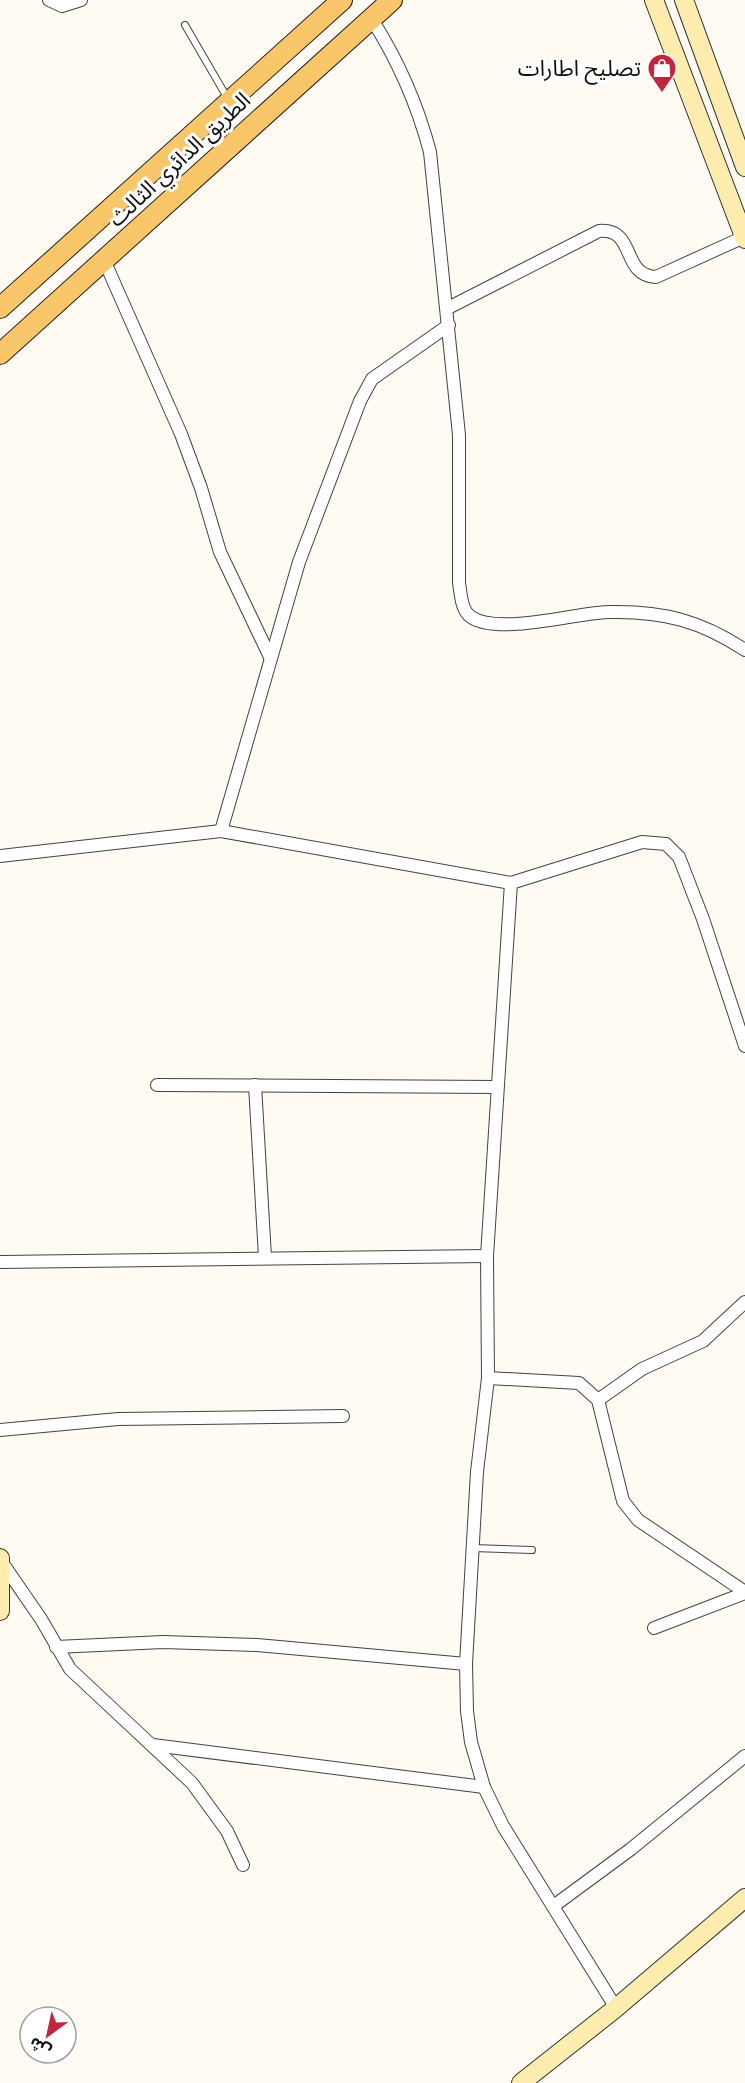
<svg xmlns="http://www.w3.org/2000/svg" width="745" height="2083" viewBox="0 0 745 2083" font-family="Spectral,'Noto Sans Arabic',serif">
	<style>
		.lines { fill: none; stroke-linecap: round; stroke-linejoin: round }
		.lane-casing { stroke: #434343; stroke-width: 8 }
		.street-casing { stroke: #434343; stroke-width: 14 }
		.secondary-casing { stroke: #323232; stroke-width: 20 }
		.primary-casing { stroke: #212121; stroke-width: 22 }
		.lane { stroke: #fff; stroke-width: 6 }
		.street { stroke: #fff; stroke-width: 12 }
		.secondary { stroke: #ffedaf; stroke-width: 18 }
		.primary { stroke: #f9c66a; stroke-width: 20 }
		.labels { text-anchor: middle; stroke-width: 6; stroke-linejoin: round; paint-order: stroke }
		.poi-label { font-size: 22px; fill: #101010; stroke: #fff; text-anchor: end }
		.street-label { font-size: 22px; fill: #101010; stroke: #fff }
	</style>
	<rect width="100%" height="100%" fill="#fffbf3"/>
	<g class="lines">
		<!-- lane casing -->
		<g class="lane-casing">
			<g id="lane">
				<polyline points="185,25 228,99"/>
				<polyline points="473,1548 532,1550"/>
			</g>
		</g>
		<!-- street casing -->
		<g class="street-casing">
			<g id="street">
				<polyline points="49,0 62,6 81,0"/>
				<path d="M371 18C398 60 417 103 430 152L459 435V583C461 594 461 610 471 617 499 636 577 612 611 612 663 611 701 621 745 650"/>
				<polyline points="104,260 181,434 201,488 220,552 270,657"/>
				<path d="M448 308 599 231C637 228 620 275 656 277L744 237"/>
				<polyline points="221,831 299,562 360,401 372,379 449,325"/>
				<polyline points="0,856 221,831 511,883 642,842 666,844 679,857 703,919 745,1046"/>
				<polyline points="511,883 487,1256 488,1378 477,1472 466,1664 467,1711 471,1742 484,1787 503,1826 616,2008"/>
				<polyline points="157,1085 497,1087"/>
				<polyline points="255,1085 265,1257"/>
				<polyline points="0,1262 487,1256"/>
				<polyline points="488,1378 579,1383 598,1400 623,1501 638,1520 745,1592"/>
				<polyline points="598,1400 642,1369 703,1341 745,1302"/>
				<polyline points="0,1430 118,1419 343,1416"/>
				<polyline points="1,1561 41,1619 70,1669 192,1783 227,1831 243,1865"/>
				<polyline points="654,1628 745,1593"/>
				<polyline points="56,1647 163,1642 257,1645 466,1664"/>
				<polyline points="153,1745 484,1787"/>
				<polyline points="555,1905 631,1849 745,1756"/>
			</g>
		</g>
		<!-- secondary casing -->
		<g class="secondary-casing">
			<g id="secondary">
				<polyline points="654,0 745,239"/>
				<polyline points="684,0 745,167"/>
				<polyline points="0,1558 0,1611"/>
				<polyline points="521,2083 616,2008 745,1898"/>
			</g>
		</g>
		<!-- primary casing -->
		<g class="primary-casing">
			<g id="primary">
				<polyline points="0,308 342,0"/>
				<polyline points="0,354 392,0"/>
			</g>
		</g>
		<!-- lane -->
		<use href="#lane" class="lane"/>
		<!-- street -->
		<use href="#street" class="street"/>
		<!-- secondary -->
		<use href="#secondary" class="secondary"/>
		<!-- primary -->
		<use href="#primary" class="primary"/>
	</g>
	<!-- icons -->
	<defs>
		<g id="shop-pin" transform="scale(1.5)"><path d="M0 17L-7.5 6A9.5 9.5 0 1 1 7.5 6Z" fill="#c2263e" stroke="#fff"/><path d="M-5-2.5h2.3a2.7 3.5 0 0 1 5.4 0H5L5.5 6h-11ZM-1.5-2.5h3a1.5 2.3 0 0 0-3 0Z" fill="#fff"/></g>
	</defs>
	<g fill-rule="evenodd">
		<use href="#shop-pin" x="662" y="68"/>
	</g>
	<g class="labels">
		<!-- poi labels -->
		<g class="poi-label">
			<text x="641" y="76">تصليح اطارات</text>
		</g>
		<!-- street labels -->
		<g class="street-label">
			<text transform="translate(179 159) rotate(-43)" y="8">الطريق الدائري الثالث</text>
		</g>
	</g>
	<!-- north arrow -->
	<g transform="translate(48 2035) rotate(213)"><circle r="28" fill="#ffffff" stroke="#9f9f9f" stroke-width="1.5"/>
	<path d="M0-4.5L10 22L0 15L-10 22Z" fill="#c2263e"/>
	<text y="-9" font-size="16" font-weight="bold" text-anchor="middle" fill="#101010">ش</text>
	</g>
</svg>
